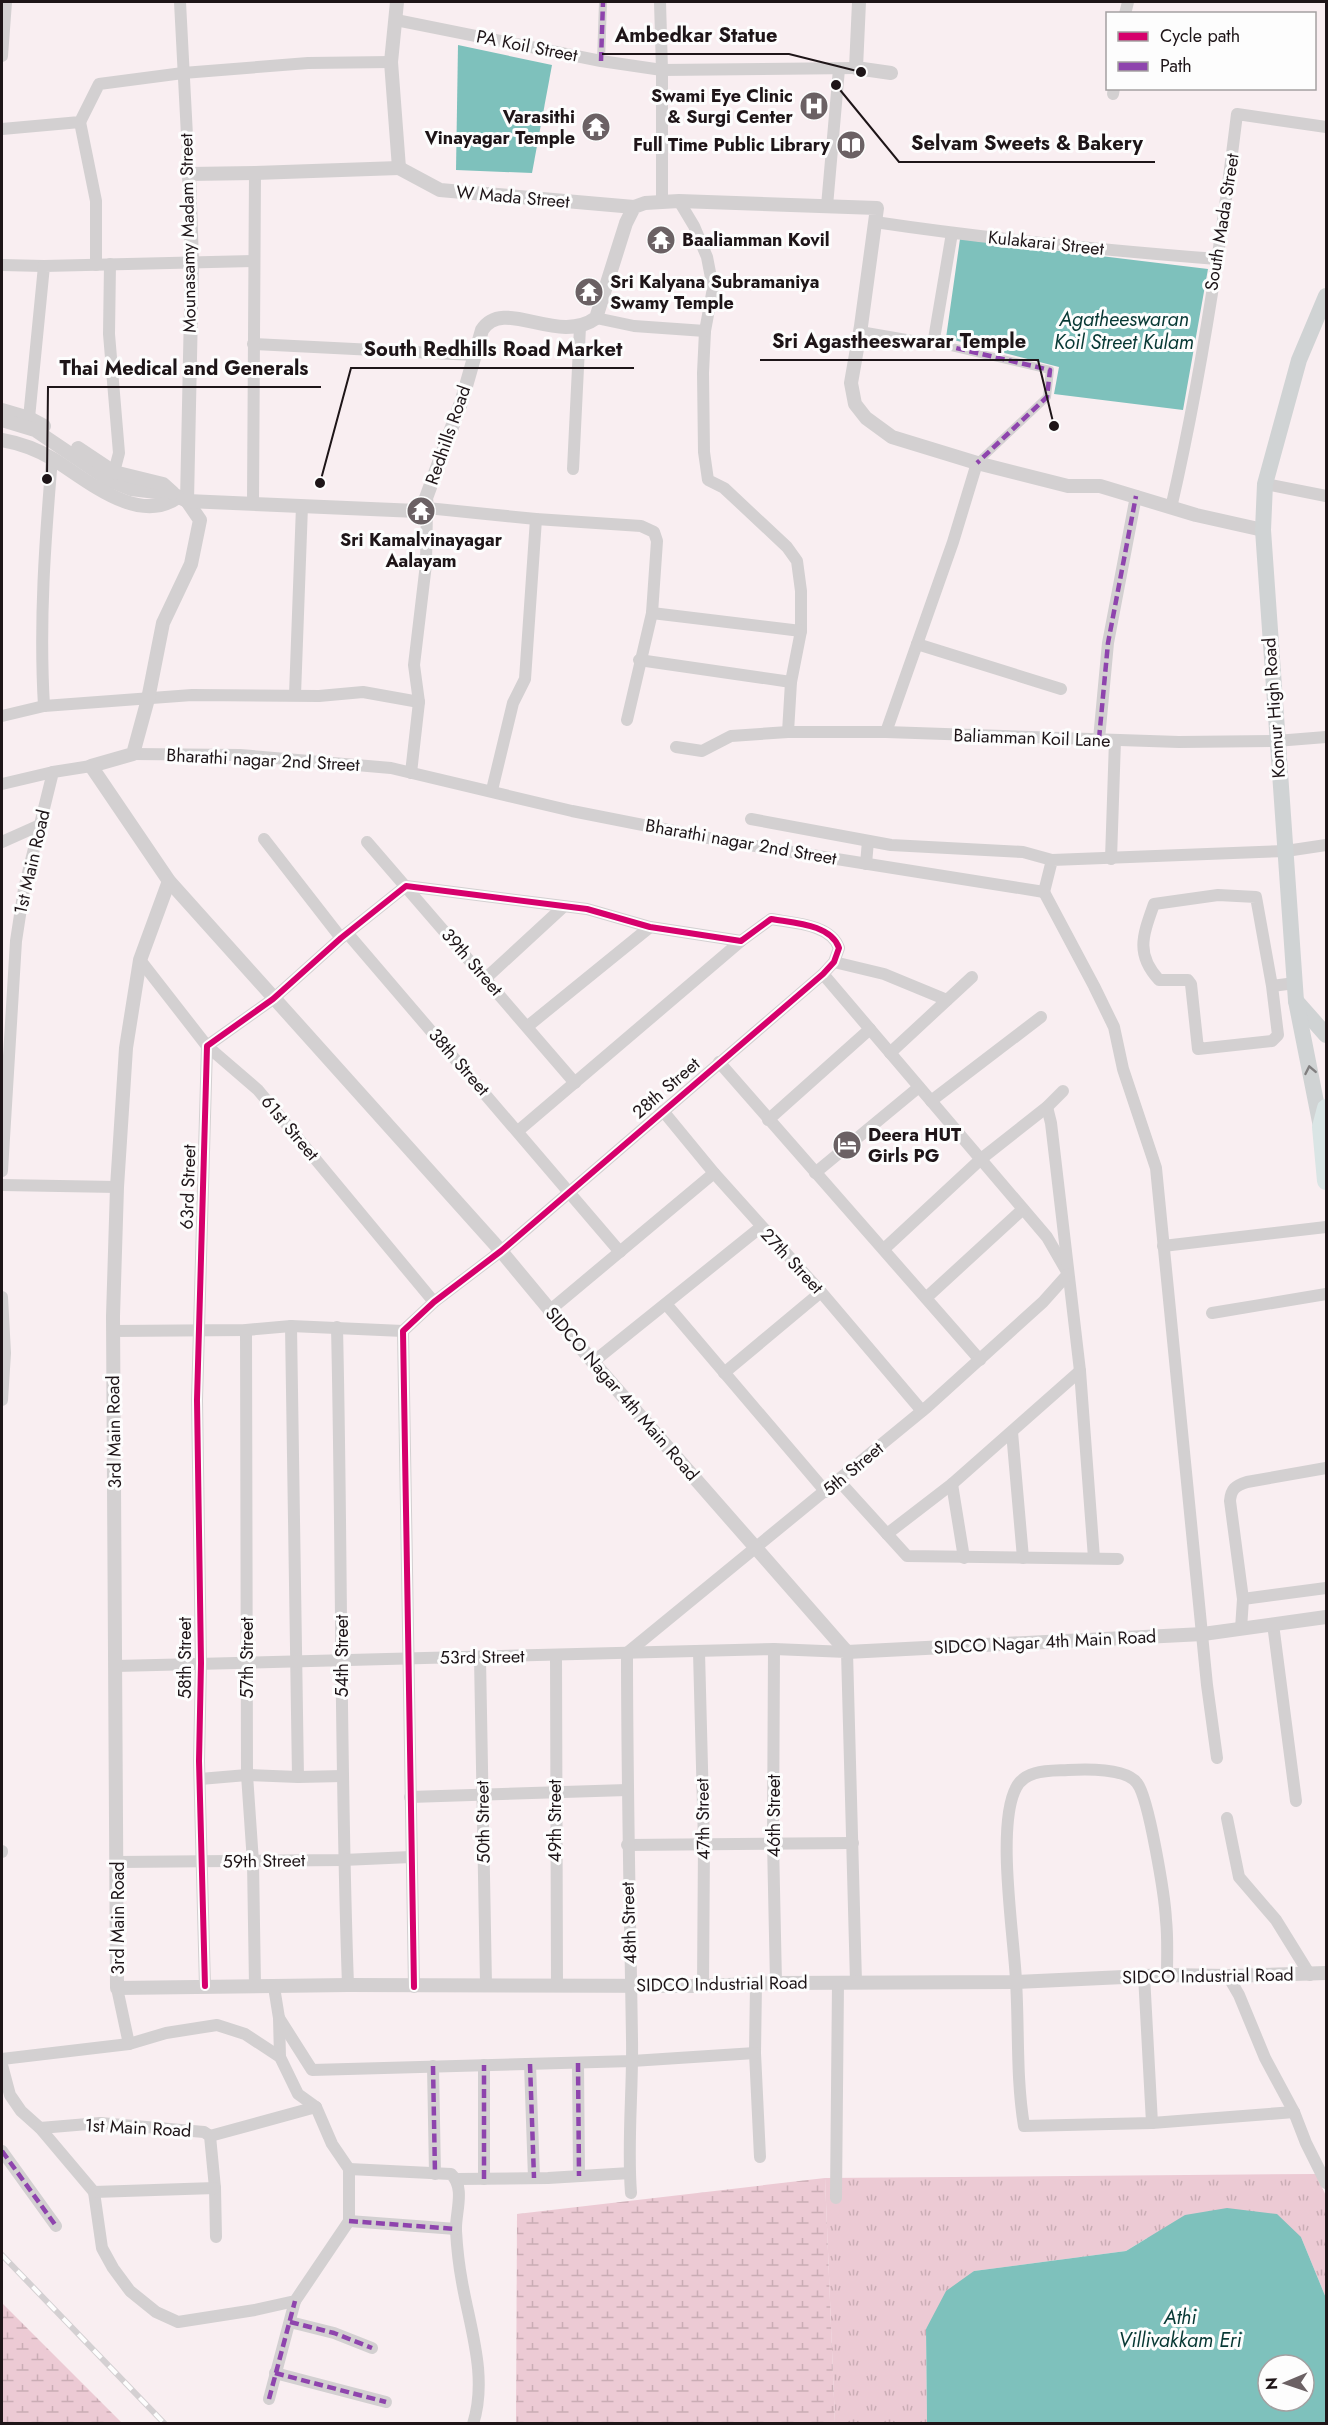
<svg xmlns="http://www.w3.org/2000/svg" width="1328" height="2425" viewBox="0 0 1328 2425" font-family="Jost,sans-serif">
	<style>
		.grass { fill: url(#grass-tufts) }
		.wetland { fill: url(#wetland-marsh) }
		.water { fill: #7ec1bc; fill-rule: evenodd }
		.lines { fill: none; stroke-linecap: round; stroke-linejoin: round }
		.pedestrian { stroke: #d3d0d1; stroke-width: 8 }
		.minor { stroke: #d3d0d1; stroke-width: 12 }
		.tertiary { stroke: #d3d0d1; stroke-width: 14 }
		.secondary { stroke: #d0d3d4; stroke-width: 16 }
		.primary { stroke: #dae5e5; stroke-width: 18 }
		.rail-casing { stroke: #d4d0d2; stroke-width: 6 }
		.rail { stroke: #fdfdfd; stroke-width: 4; stroke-dasharray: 11; stroke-linecap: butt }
		.quiet { stroke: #8e44ad; stroke-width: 4.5; stroke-dasharray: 9 4.5; stroke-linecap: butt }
		.cycleway-casing { stroke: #fdfdfd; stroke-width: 10 }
		.cycleway { stroke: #d6006c; stroke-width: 6 }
		.oneway { stroke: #807e7f }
		.labels { text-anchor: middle; stroke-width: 6; stroke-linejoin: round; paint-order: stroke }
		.street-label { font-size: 18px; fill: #1e1518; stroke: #fdfdfd }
		.poi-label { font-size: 18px; font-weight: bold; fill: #1e1518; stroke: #fdfdfd; text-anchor: end }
		.water-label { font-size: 20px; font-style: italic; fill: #073834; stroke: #fdfdfd }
		.leader { fill: none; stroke: #1e1518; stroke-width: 2 }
		.callout-dot { fill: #1e1518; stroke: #fdfdfd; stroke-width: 2 }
		.callout-label { font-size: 20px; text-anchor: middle; font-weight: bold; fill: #1e1518; stroke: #fdfdfd; stroke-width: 6; stroke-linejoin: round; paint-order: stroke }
	</style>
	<defs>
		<pattern id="grass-tufts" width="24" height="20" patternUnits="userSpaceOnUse" patternTransform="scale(1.5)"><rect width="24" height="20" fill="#eccad4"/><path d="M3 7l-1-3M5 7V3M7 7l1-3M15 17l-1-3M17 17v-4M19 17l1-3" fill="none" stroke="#caadb5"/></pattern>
		<pattern id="wetland-marsh" width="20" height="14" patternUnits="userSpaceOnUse" patternTransform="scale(1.5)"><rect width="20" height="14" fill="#eccad4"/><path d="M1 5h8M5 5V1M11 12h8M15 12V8" fill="none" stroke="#caadb5"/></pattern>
	</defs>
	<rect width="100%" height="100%" fill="#f9eef1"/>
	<!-- grass -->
	<polygon class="grass" points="1316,2174 1326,2196 1326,2298 1301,2237 1147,2238 1126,2251 974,2271 926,2329 927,2423 835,2423 825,2178"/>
	<!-- wetland -->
	<g class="wetland">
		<polygon points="825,2178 835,2423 516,2423 517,2214"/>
		<polygon points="2,2303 122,2423 2,2423"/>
	</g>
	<!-- water -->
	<g class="water">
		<polygon points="458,45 552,65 532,173 456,170"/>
		<polygon points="960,239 1208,269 1183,410 1054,394 1059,367 946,338"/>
		<path d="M1227 2208 1277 2214 1301 2237 1326 2298V2423H927L926 2329 946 2291 974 2271 1126 2251 1185 2215ZM1268 2365H1304V2401H1268Z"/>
	</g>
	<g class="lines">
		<!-- pedestrian -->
		<g class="pedestrian">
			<polyline points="601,61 603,2"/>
			<polyline points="930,342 1050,370 1047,397 977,463"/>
		</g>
		<!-- minor -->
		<g class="minor">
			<polyline points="180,2 189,174"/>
			<polyline points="660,2 662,70 662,202"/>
			<polyline points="1125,14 1128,2"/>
			<polyline points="396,20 601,61 662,70 856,68"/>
			<polyline points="2,56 6,2"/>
			<polyline points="1113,94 1114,88"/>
			<polyline points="80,122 96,201 96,265"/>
			<polyline points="2,129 80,122 99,84 183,73 308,63 391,62"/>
			<polyline points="679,201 694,226 707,257 713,288 705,331 703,373 704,452 708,480 724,488 787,547 797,561 801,591 801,631 791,682 788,732"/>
			<polyline points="827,206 839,69"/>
			<path d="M875 222C988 239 1103 250 1217 259"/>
			<polyline points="110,264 109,334 119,453 114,472"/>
			<polyline points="2,265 44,266"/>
			<polyline points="596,318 634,326 705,331"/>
			<polyline points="860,332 929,344 934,339 952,233"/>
			<polyline points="253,344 474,355"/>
			<polyline points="29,418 44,266 253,261"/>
			<polyline points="573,469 580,327"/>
			<polyline points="1265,484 1326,496"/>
			<polyline points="253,502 255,173"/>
			<path d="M1171 508C1201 378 1221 245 1237 114L1326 127"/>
			<polyline points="652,613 801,631"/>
			<polyline points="917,644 1061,689"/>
			<polyline points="639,660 791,682"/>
			<polyline points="295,695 302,506"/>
			<path d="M44 706C39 622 45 542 52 458"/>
			<polyline points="2,716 44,706 192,695 319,696 363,692 419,702"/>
			<polyline points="886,732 953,542 977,463"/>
			<polyline points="1099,739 1108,643 1136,496"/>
			<polyline points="676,747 702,751 731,736 788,732 886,732 1179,742 1276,741 1326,737"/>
			<polyline points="133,754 240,755 391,768 572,811 724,841 1044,892"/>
			<polyline points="411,773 419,702 414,665 426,564 427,508 536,519 641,526 654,532 657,541 652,613 627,720"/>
			<polyline points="2,784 53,772"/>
			<polyline points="492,790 513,703 525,679 536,519"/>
			<polyline points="751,819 891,845 1023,852 1052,860"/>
			<polyline points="264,839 341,938"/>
			<polyline points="2,842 40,825"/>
			<polyline points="367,842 575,1083"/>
			<polyline points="1111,859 1115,740"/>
			<polyline points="866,864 868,841"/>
			<polyline points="1044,892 1094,986 1114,1027 1123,1069 1156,1168 1207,1685 1217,1758"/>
			<polyline points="1044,892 1052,860 1286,851 1326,845"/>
			<polyline points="348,934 620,1252"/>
			<polyline points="140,960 207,1046 258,1090 434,1302"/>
			<polyline points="834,962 884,974 947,1000"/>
			<polyline points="823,974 1047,1237 1066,1270"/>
			<polyline points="486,978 562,908"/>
			<path d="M1272 986 1278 1035 1272 1041 1198 1049 1191 984 1188 980H1159C1135 954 1143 935 1154 904L1218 895 1256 897 1272 986 1295 983"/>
			<polyline points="528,1026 650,927"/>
			<polyline points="890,1053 972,977"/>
			<polyline points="719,1062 980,1360"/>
			<polyline points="931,1101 1041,1017"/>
			<polyline points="1047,1107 1051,1123 1080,1371 1094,1558"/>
			<polyline points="663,1111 714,1173 821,1292 922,1411"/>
			<polyline points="768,1120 870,1029"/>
			<polyline points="518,1131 741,941"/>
			<polyline points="2,1171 16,941 24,889 53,772 91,766"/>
			<polyline points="815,1173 919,1087"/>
			<polyline points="2,1185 117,1187"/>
			<polyline points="1163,1246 1326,1227"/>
			<polyline points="884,1249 981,1159 1047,1107 1063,1091"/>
			<polyline points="2,1297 5,1353 2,1400"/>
			<polyline points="926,1298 1023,1209"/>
			<polyline points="666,1304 826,1492"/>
			<polyline points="549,1311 714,1173"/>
			<polyline points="1212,1313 1326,1294"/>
			<polyline points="291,1326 298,1777"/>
			<path d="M337 1327C342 1546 340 1766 348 1985"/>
			<polyline points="246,1330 247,1775 253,1862 255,1986"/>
			<polyline points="113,1331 246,1330 291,1326 403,1331"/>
			<polyline points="593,1362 761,1227"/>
			<polyline points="724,1373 821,1292"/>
			<polyline points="1012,1432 1023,1558"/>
			<polyline points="839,1481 907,1556 1118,1559"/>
			<polyline points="952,1484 964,1558"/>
			<polyline points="887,1534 952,1484 1080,1371"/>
			<polyline points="1243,1599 1326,1588"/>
			<polyline points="1273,1624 1296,1801"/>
			<path d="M1241 1629 1243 1599 1230 1501C1231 1489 1235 1486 1247 1482L1326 1468"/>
			<polyline points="774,1649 773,1842 776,1983"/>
			<polyline points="699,1652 704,1843 703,1986"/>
			<polyline points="556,1655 557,1986"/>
			<polyline points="480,1658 486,1985"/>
			<polyline points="116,1666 774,1649 847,1652 856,1982"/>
			<polyline points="200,1779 247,1775 298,1777 343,1776"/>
			<polyline points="410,1797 627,1790"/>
			<polyline points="1227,1818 1239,1877 1276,1920 1310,1975"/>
			<polyline points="627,1845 853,1843"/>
			<polyline points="2,1851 2,1852"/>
			<polyline points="118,1862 343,1860 411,1857"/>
			<polyline points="1144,1975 1152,2123"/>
			<path d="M1167 1975C1167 1957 1168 1938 1166 1920 1165 1898 1149 1798 1137 1783 1126 1768 1086 1769 1068 1770 1050 1771 1025 1769 1016 1788 996 1826 1014 1936 1016 1981 1019 2029 1016 2078 1024 2126L1152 2123 1294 2112"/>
			<polyline points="1228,1976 1239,1995 1265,2058 1294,2112 1306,2143 1326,2183"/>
			<polyline points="756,1984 755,2053 760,2157"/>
			<path d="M205 1986 199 1761 201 1663 197 1400 207 1046 273 999 341 938 406 886 587 909 650 927 741 941 771 919C793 923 831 924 839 948L834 962 823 974 501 1251 434 1302 403 1331 414 1987"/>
			<polyline points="274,1987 279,2018 280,2057"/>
			<polyline points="117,1988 129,2044"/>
			<polyline points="279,2018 312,2070 632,2061 755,2053"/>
			<polyline points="2,2059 129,2044 166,2033 217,2025 245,2034 280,2057 298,2094 316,2107 332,2144 349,2169 349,2221 295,2301 255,2310 178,2322 156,2312 130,2291 113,2268 102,2248 94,2192 40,2128 21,2111 10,2095 2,2065"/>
			<polyline points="578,2063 579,2176"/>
			<polyline points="530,2064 534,2178"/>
			<polyline points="433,2066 435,2174"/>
			<polyline points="40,2128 100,2123 204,2132 210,2136 215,2188 216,2237"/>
			<polyline points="210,2136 316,2107"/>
			<polyline points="2,2151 56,2226"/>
			<path d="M349 2169 451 2174C466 2188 455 2213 456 2231 457 2248 459 2266 462 2282 470 2328 488 2377 473 2424"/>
			<polyline points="457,2179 548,2178 630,2173"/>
			<polyline points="484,2179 484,2065"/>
			<polyline points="94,2192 215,2188"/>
			<path d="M631 2193C627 2142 633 2090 632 2039 630 1910 627 1782 627 1653L927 1407 1043 1302 1068 1274"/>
			<polyline points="836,2198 838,1982"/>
			<polyline points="349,2221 456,2229"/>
			<polyline points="290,2322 334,2333 372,2348"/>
			<polyline points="275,2373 386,2402"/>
			<polyline points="269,2399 295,2301"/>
		</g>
		<!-- tertiary -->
		<g class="tertiary">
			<polyline points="397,2 391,62 399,168"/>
			<polyline points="859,2 856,68 891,73"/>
			<polyline points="399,168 255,173 189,174 192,262 187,501 200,520 191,564 163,623 148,699 133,754 91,766 169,881 501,1251 593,1362 847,1652 1203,1634 1326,1617"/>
			<polyline points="399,168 440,190 634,207"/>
			<polyline points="2,410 29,418 44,426"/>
			<path d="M2 420 35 430 109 480 131 489 173 494 187 501 417 511 427 508 426 498 462 400 482 330C503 296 558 346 596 318L626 223 634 207 645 203 679 201 877 208 861 326 851 383 855 404 866 418 892 437 977 463 1068 486H1100L1196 515 1263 530"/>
			<path d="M2 440C19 443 38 450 53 459 86 479 138 526 178 497"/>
			<polyline points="78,448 114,472 163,484 173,493"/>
			<polyline points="169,881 140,960 126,1048 117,1187 113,1316 117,1988 348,1985 703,1986 776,1983 1016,1982 1167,1975 1228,1976 1326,1973"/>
		</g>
		<!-- secondary -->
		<g class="secondary">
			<polyline points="1296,1001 1326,1035"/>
			<polyline points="1321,1127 1296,1001 1263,530 1265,484 1299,360 1326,296"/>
		</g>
		<!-- primary -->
		<polyline class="primary" points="1326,1108 1321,1127 1326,1181"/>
		<!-- rail casing -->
		<g class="rail-casing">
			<polyline id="rail" points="2,2255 165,2424"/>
		</g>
		<!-- rail -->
		<use href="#rail" class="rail"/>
		<!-- quiet -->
		<g class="quiet">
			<polyline points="601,61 603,2"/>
			<polyline points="930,342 1050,370 1047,397 977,463"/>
			<polyline points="1099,739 1108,643 1136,496"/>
			<polyline points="578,2063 579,2176"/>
			<polyline points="530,2064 534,2178"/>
			<polyline points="433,2066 435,2174"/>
			<polyline points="2,2151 56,2226"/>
			<polyline points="484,2179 484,2065"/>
			<polyline points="349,2221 456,2229"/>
			<polyline points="290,2322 334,2333 372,2348"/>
			<polyline points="275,2373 386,2402"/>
			<polyline points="269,2399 295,2301"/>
		</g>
		<!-- cycleway casing -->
		<g class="cycleway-casing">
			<path id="cycleway" d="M205 1986 199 1761 201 1663 197 1400 207 1046 273 999 341 938 406 886 587 909 650 927 741 941 771 919C793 923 831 924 839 948L834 962 823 974 501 1251 434 1302 403 1331 414 1987"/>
		</g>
		<!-- cycleway -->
		<use href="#cycleway" class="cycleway"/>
	</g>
	<!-- one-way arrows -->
	<defs><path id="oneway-chevron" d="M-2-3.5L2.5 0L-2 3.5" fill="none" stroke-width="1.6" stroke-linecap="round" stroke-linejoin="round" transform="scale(1.5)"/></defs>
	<use class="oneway" href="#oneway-chevron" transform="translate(1310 1070) rotate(-101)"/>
	<!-- icons -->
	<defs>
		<g id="hospital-disc" transform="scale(1.5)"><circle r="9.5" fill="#6b6164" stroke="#fdfdfd"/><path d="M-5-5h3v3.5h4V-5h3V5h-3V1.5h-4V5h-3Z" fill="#fff"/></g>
		<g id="temple-disc" transform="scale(1.5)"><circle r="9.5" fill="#6b6164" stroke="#fdfdfd"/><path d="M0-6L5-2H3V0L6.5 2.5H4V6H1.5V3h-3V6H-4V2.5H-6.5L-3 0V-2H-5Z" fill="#fff"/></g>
		<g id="library-disc" transform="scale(1.5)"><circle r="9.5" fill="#6b6164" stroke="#fdfdfd"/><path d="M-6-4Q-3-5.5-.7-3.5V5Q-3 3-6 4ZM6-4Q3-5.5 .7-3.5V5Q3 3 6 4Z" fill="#fff"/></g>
		<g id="hotel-disc" transform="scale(1.5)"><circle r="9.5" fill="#6b6164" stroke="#fdfdfd"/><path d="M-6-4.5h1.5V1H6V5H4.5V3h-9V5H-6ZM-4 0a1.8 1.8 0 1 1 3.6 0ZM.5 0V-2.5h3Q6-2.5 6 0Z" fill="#fff"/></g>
	</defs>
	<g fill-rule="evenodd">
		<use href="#hospital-disc" x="814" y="106"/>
		<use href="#temple-disc" x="596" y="127"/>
		<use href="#library-disc" x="851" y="145"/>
		<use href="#temple-disc" x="661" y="240"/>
		<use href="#temple-disc" x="589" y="292"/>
		<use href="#temple-disc" x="421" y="511"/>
		<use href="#hotel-disc" x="847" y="1145"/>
	</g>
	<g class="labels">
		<!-- street labels -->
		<g class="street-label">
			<text transform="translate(527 46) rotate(11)" y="6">PA Koil Street</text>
			<text transform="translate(513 197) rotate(5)" y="6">W Mada Street</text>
			<text transform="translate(1222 222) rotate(-81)" y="6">South Mada Street</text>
			<text transform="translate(188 233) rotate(-91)" y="6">Mounasamy Madam Street</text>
			<text transform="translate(1046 243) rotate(6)" y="6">Kulakarai Street</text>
			<text transform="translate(448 435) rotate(-71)" y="6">Redhills Road</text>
			<text transform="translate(1274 708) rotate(-94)" y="6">Konnur High Road</text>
			<text transform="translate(1032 738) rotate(2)" y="6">Baliamman Koil Lane</text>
			<text transform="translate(263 760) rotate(3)" y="6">Bharathi nagar 2nd Street</text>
			<text transform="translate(741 842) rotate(10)" y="6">Bharathi nagar 2nd Street</text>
			<text transform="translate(32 862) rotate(-77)" y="6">1st Main Road</text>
			<text transform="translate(472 962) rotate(49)" y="6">39th Street</text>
			<text transform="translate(459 1062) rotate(49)" y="6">38th Street</text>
			<text transform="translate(666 1088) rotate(-41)" y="6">28th Street</text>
			<text transform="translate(290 1128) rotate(50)" y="6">61st Street</text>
			<text transform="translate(188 1187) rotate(-88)" y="6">63rd Street</text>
			<text transform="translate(792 1261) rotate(47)" y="6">27th Street</text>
			<text transform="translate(622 1394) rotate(49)" y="6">SIDCO Nagar 4th Main Road</text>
			<text transform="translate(114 1432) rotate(-91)" y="6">3rd Main Road</text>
			<text transform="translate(853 1469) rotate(-40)" y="6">5th Street</text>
			<text transform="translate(1045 1642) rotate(-3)" y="6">SIDCO Nagar 4th Main Road</text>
			<text transform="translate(342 1656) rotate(-90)" y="6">54th Street</text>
			<text transform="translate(482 1657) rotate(-1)" y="6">53rd Street</text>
			<text transform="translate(185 1658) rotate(-90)" y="6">58th Street</text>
			<text transform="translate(247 1658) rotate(-90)" y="6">57th Street</text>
			<text transform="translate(774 1816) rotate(-90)" y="6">46th Street</text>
			<text transform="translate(703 1819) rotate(-91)" y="6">47th Street</text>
			<text transform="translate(555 1821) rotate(-90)" y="6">49th Street</text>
			<text transform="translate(483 1822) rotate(-91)" y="6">50th Street</text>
			<text transform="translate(264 1861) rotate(-1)" y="6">59th Street</text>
			<text transform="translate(118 1918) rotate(-90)" y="6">3rd Main Road</text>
			<text transform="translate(629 1923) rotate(-92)" y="6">48th Street</text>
			<text transform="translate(1208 1976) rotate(-1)" y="6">SIDCO Industrial Road</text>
			<text transform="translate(722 1984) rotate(-1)" y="6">SIDCO Industrial Road</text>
			<text transform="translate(138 2128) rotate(3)" y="6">1st Main Road</text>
		</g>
		<!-- poi labels -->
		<g class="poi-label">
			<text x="793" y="102">Swami Eye Clinic<tspan x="793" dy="21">&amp; Surgi Center</tspan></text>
			<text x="575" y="123">Varasithi<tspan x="575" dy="21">Vinayagar Temple</tspan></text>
			<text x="830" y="151">Full Time Public Library</text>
			<text x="682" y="246" text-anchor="start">Baaliamman Kovil</text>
			<text x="610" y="288" text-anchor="start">Sri Kalyana Subramaniya<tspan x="610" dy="21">Swamy Temple</tspan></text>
			<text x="421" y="546" text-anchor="middle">Sri Kamalvinayagar<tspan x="421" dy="21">Aalayam</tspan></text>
			<text x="868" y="1141" text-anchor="start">Deera HUT<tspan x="868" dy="21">Girls PG</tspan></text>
		</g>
		<!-- water labels -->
		<g class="water-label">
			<text x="1124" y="326">Agatheeswaran<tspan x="1124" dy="23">Koil Street Kulam</tspan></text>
			<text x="1180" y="2324">Athi<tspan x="1180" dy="23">Villivakkam Eri</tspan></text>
		</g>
	</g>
	<!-- callouts -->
	<path class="leader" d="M861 72L789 54H602M836 85L899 162H1155M1054 426L1038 360H760M320 483L351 368H634M47 479L48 387H321"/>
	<g class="callout-dot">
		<circle cx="861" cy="72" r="6"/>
		<circle cx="836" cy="85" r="6"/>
		<circle cx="1054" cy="426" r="6"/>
		<circle cx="320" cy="483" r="6"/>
		<circle cx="47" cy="479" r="6"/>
	</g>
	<g class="callout-label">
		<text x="696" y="42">Ambedkar Statue</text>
		<text x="1027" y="150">Selvam Sweets &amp; Bakery</text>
		<text x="899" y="348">Sri Agastheeswarar Temple</text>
		<text x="493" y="356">South Redhills Road Market</text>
		<text x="184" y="375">Thai Medical and Generals</text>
	</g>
	<!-- border -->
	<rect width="1328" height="2425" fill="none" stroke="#1e1518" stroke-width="6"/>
	<!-- legend -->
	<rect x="1106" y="12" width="210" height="78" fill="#fdfdfd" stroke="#a4a0a1" stroke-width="1.5"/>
	<rect x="1118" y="32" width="30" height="9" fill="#d6006c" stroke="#a4a0a1" stroke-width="1.5"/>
	<text x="1160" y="42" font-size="18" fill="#1e1518">Cycle path</text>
	<rect x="1118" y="62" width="30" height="9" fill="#8e44ad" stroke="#a4a0a1" stroke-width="1.5"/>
	<text x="1160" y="72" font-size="18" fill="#1e1518">Path</text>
	<!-- north arrow -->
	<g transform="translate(1286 2383) rotate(268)"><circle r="28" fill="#fdfdfd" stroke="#a4a0a1" stroke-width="1.5"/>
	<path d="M0-4.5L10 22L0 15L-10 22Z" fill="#6b6164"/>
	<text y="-9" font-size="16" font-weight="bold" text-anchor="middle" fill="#1e1518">N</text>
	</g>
</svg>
